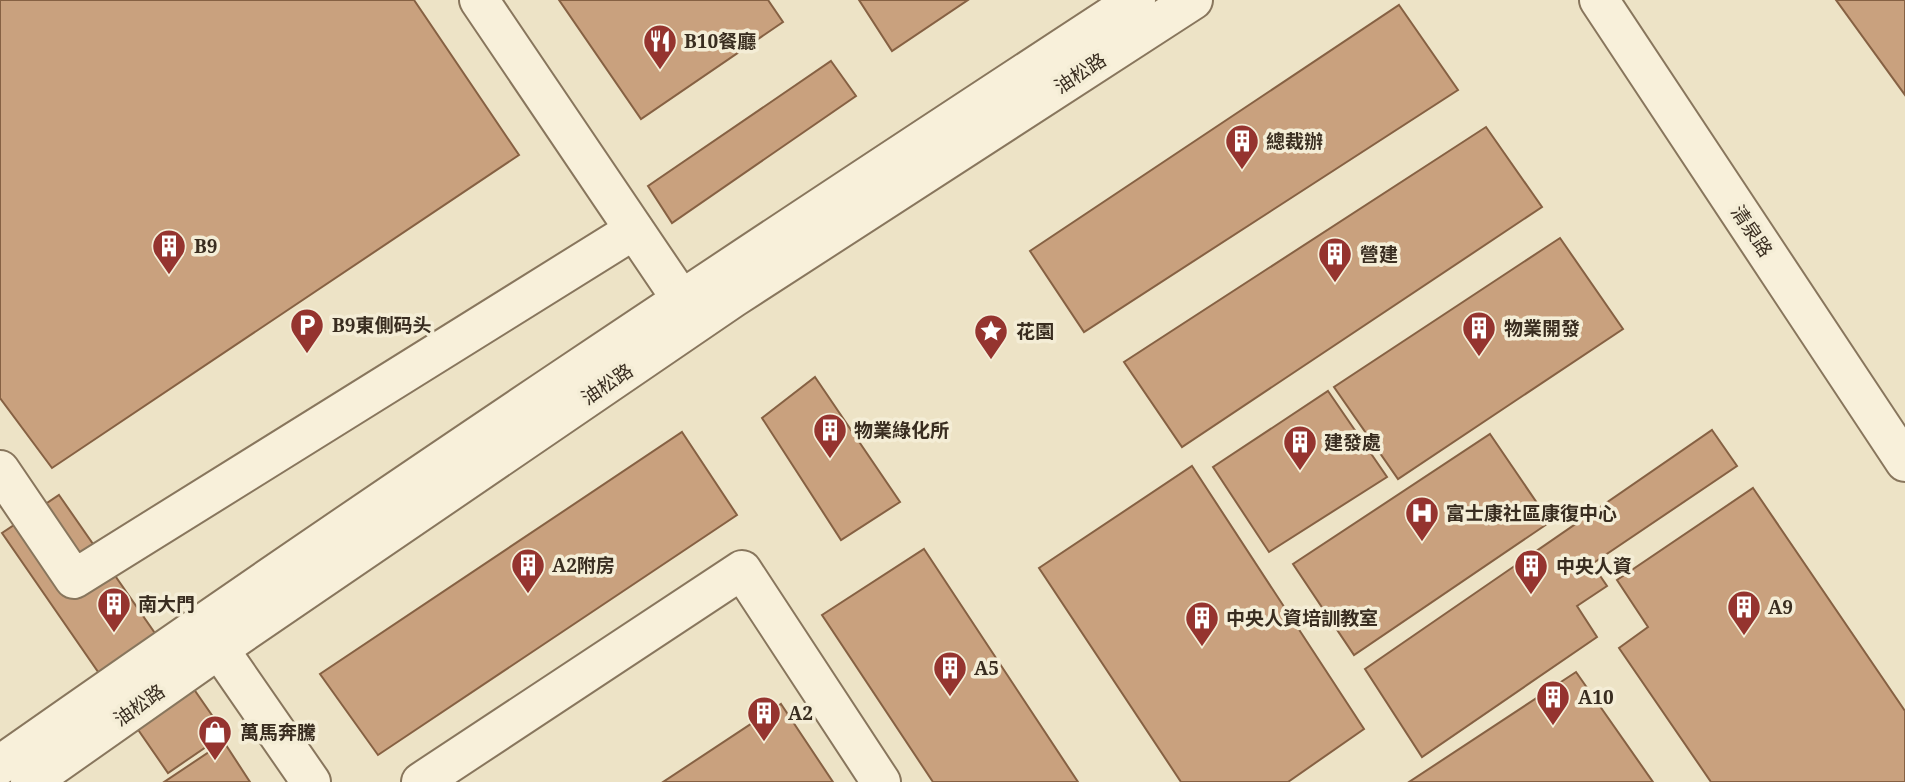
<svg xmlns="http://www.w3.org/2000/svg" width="1905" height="782" viewBox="0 0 1905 782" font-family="'Noto Serif','Noto Sans SC',serif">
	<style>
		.building { fill: #c9a17e; stroke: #866143; stroke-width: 2 }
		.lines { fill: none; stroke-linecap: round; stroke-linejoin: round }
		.minor-casing { stroke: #88765d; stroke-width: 42 }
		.minor { stroke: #f8f0da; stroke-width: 38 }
		.labels { text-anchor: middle; stroke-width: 7; stroke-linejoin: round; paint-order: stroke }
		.poi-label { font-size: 19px; font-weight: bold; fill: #392d20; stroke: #f4edd6; text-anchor: start }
		.street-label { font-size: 19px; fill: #392d20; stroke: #f4edd6 }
	</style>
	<rect width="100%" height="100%" fill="#ede3c6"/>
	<!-- building -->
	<g class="building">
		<polygon points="0,0 414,0 519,155 52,468 0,398"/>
		<polygon points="559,0 768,0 783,22 641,119"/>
		<polygon points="859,0 968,0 892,51"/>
		<polygon points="1836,0 1905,0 1905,95"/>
		<polygon points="1399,5 1458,90 1084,332 1030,251"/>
		<polygon points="831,61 856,96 672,223 648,186"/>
		<polygon points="1486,127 1542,207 1182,447 1124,362"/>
		<polygon points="1560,238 1623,329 1398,479 1334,387"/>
		<polygon points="815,377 900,502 841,540 762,418"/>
		<polygon points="1328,391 1387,477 1269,552 1213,467"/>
		<polygon points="1712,430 1737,466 1592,564 1607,586 1577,606 1597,637 1422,757 1365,669"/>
		<polygon points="682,432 737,515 378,755 320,674"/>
		<polygon points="1490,434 1550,522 1354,655 1293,564"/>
		<polygon points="1192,466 1364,729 1288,782 1181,782 1039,568"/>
		<polygon points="1753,488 1905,711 1905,782 1711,782 1619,648 1648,627 1617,580"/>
		<polygon points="59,495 225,734 168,773 2,533"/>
		<polygon points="924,549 1078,782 933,782 822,615"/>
		<polygon points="1576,672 1653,782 1409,782"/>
		<polygon points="781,704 833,782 663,782"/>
		<polygon points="224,742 250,782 164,782"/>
	</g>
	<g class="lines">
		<!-- minor casing -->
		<g class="minor-casing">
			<g id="minor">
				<polyline points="479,0 696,321"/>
				<polyline points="1599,0 1905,462"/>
				<polyline points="0,470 74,579 634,230"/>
				<polyline points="219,649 311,782"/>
				<path d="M0 765C373 502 754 250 1136 0"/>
				<polyline points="30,782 219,649 733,298 1193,0"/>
				<polyline points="421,782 742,570 881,782"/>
			</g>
		</g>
		<!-- minor -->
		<use href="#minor" class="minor"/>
	</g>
	<!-- icons -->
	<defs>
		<g id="restaurant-pin" transform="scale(1.75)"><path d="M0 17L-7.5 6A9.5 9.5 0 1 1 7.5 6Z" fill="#95342f" stroke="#f4edd6"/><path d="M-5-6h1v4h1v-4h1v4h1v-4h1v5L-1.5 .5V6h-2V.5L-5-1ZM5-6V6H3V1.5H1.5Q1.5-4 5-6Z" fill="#fff"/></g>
		<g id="building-pin" transform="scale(1.75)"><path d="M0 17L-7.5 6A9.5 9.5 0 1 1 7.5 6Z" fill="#95342f" stroke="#f4edd6"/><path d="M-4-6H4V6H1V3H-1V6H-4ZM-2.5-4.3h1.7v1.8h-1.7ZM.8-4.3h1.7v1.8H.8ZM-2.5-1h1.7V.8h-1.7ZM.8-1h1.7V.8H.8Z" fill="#fff"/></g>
		<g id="parking-pin" transform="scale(1.75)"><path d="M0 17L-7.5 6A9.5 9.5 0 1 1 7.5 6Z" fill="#95342f" stroke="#f4edd6"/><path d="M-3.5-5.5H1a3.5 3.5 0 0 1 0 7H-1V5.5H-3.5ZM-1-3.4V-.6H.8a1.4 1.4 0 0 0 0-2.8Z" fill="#fff"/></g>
		<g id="sight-pin" transform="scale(1.75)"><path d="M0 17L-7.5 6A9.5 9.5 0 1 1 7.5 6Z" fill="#95342f" stroke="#f4edd6"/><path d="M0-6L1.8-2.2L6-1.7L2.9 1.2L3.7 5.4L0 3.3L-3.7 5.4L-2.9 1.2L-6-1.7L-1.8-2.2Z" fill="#fff"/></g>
		<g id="hospital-pin" transform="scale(1.75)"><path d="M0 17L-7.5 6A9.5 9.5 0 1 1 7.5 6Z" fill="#95342f" stroke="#f4edd6"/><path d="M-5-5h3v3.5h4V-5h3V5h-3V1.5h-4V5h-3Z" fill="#fff"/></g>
		<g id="shop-pin" transform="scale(1.75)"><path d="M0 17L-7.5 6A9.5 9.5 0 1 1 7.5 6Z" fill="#95342f" stroke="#f4edd6"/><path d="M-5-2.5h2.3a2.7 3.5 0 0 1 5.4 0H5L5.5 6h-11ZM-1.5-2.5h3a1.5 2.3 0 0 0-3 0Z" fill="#fff"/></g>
	</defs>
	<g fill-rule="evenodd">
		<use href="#restaurant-pin" x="660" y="41"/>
		<use href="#building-pin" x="1242" y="141"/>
		<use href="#building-pin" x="169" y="246"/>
		<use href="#building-pin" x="1335" y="254"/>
		<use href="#parking-pin" x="307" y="325"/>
		<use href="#building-pin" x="1479" y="328"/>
		<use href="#sight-pin" x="991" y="331"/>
		<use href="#building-pin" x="830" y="430"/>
		<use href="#building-pin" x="1300" y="442"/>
		<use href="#hospital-pin" x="1422" y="513"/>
		<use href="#building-pin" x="528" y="565"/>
		<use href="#building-pin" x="1531" y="566"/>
		<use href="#building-pin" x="114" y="604"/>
		<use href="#building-pin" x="1744" y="607"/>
		<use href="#building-pin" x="1202" y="618"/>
		<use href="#building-pin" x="950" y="668"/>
		<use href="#building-pin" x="1553" y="697"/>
		<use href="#building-pin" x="764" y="713"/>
		<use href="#shop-pin" x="215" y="732"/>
	</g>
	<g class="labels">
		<!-- poi labels -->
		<g class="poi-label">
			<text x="684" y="48">B10餐廳</text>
			<text x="1266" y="148">總裁辦</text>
			<text x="194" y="253">B9</text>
			<text x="1360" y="261">營建</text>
			<text x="332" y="332">B9東側码头</text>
			<text x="1504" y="335">物業開發</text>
			<text x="1016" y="338">花園</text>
			<text x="854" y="437">物業綠化所</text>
			<text x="1324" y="449">建發處</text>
			<text x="1446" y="520">富士康社區康復中心</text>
			<text x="552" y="572">A2附房</text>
			<text x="1556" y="573">中央人資</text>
			<text x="138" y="611">南大門</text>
			<text x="1768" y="614">A9</text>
			<text x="1226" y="625">中央人資培訓教室</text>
			<text x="974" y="675">A5</text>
			<text x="1578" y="704">A10</text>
			<text x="788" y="720">A2</text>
			<text x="240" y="739">萬馬奔騰</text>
		</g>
		<!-- street labels -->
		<g class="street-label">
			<text transform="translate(1080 73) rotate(-33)" y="7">油松路</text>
			<text transform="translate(1752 231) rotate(56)" y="7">清泉路</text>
			<text transform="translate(607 384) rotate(-34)" y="7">油松路</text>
			<text transform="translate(139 705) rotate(-35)" y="7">油松路</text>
		</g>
	</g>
</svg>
